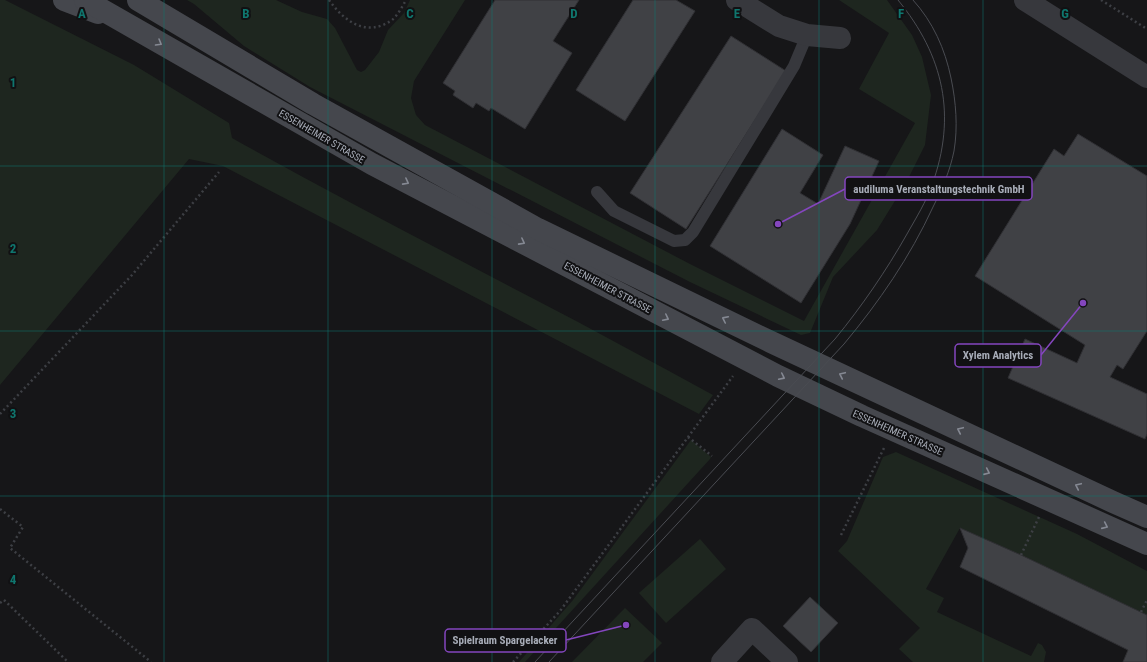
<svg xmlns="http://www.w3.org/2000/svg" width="1147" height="662" viewBox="0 0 1147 662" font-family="'Roboto Condensed',sans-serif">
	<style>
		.green { fill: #1e261f }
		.building { fill: #404145; stroke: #303034 }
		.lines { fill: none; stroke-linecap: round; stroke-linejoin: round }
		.path { stroke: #3d3f44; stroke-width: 2.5; stroke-dasharray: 2 3; stroke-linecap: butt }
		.service { stroke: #37383d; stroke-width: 12 }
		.minor { stroke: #37383d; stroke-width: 22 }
		.secondary { stroke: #45474d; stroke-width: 22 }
		.tram { stroke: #4a4c52; stroke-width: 1 }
		.oneway { stroke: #858993 }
		.grid { fill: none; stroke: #0f766e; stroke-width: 1; stroke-opacity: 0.55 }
		.labels { text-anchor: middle; stroke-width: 4; stroke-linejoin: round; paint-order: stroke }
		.street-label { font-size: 10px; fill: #a8adb8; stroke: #111113 }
		.grid-label { font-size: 13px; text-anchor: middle; font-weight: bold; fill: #0f766e; stroke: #111113; stroke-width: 4; stroke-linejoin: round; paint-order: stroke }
		.leader { fill: none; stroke: #8446be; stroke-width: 1.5 }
		.callout-dot { fill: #8446be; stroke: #111113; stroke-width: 1.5 }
		.callout { fill: #111113; stroke: #8446be; stroke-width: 1.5 }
		.callout-label { font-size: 11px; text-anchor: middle; font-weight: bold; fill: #a8adb8 }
	</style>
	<rect width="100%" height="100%" fill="#161618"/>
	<!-- green -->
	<g class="green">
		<path d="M0 0H5L134 65 229 123 232 138C332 194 433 246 534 299 594 330 654 363 713 395L699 414 223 166 189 159 0 385Z"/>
		<polygon points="187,0 276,0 302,12 327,19 335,28 357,70 361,72 365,70 379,52 388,30 404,13 410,0 465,0 414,81 411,98 413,105 416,115 425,125 690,264 804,321 915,123 859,89 889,33 839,0 887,0 912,35 922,57 931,95 925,145 906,183 877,230 833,277 810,333 801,335 690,282 310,87 244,46 194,4"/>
		<polygon points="691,440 711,457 710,459 525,662 519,662 573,600"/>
		<polygon points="896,452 1077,534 1147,571 1147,615 1021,555 960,528 926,589 944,598 937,612 1031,656 1038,643 1042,645 1046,652 1044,662 913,662 899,649 920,628 838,551 847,541 883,457"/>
		<polygon points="700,539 726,569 666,623 639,593"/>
		<polygon points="625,608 662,643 643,662 572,662"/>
	</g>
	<!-- building -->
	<g class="building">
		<polygon points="495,0 579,0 553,41 572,53 525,129 491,108 489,111 476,103 473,108 453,95 455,91 443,83"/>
		<polygon points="633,0 676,0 695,11 625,121 576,90"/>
		<polygon points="731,36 786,71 686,229 630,193"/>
		<polygon points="782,129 823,155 800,193 818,204 845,146 879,161 850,224 801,303 710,246"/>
		<polygon points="1078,134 1147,176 1147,331 1123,369 1117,365 1110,377 1147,394 1147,434 1145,439 1008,378 1025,339 1077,363 1085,345 975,276 1054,149 1064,156"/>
		<polygon points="960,528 1021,555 1147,615 1147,662 1123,662 1128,650 960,567 968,548"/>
		<polygon points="810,597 838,623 811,652 783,626"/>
	</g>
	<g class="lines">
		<!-- path -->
		<g class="path">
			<path d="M329 0C344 21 366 38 392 20 398 15 402 7 406 0"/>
			<polyline points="1101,0 1147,29"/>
			<polyline points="0,414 132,275 219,172"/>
			<polyline points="688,437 712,456"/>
			<polyline points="0,509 23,527 10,548 151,662"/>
			<polyline points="841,535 884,448"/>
			<polyline points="1021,555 1039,517"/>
			<polyline points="0,603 4,600 68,662"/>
			<polyline points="1141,612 1147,600"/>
			<polyline points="513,662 560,611 733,376"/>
		</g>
		<!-- service -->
		<polyline class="service" points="597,192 614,211 674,241 685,240 693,232 794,66 807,35"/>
		<!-- minor -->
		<g class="minor">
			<polyline points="737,0 779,26 807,35 840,38"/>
			<polyline points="1025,0 1147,77"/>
			<polyline points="722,662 752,629 787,662"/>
		</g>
		<!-- secondary -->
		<g class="secondary">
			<polyline points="64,0 98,13"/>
			<polyline points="85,0 372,164 778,376 862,416 1147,544"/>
			<polyline points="138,0 313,104 538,229 771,342 1113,502 1147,517"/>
		</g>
		<!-- tram -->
		<g class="tram">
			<path d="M535 662 835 339C862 306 886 271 907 234 916 218 926 202 932 185 957 116 944 56 898 0"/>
			<path d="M549 662 844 344C879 302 910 257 933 207 942 189 950 171 954 151 958 127 956 102 951 78 945 49 933 22 913 0"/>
		</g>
	</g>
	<!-- one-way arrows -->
	<defs><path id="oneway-chevron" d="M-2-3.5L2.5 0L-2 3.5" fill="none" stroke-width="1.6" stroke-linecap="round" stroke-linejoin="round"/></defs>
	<g class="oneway">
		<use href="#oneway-chevron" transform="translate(159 43) rotate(30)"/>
		<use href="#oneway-chevron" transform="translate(406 182) rotate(28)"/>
		<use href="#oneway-chevron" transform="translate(522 242) rotate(28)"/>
		<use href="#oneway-chevron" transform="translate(666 318) rotate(27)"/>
		<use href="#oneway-chevron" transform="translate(725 319) rotate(-154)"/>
		<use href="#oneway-chevron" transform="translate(842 375) rotate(-155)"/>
		<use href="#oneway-chevron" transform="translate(782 377) rotate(26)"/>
		<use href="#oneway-chevron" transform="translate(960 430) rotate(-155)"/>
		<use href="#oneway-chevron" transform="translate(987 472) rotate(24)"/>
		<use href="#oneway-chevron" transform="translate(1078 486) rotate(-155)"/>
		<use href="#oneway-chevron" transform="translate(1105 526) rotate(24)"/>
	</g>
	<!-- grid -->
	<path class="grid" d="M164 0V662M328 0V662M492 0V662M655 0V662M819 0V662M983 0V662M0 166H1147M0 331H1147M0 496H1147"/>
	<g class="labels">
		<!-- street labels -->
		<g class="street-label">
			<text transform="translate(322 136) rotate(30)" y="4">ESSENHEIMER STRASSE</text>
			<text transform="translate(608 287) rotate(28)" y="4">ESSENHEIMER STRASSE</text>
			<text transform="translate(898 432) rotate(24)" y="4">ESSENHEIMER STRASSE</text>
		</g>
	</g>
	<g class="grid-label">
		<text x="82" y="18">A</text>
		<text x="246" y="18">B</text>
		<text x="410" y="18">C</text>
		<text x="574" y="18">D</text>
		<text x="737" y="18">E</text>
		<text x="901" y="18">F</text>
		<text x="1065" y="18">G</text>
		<text x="13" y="87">1</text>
		<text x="13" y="253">2</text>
		<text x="13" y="418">3</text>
		<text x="13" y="584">4</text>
	</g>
	<!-- callouts -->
	<path class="leader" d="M778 224L845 189M1083 303L1041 355M626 625L566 640"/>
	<g class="callout-dot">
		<circle cx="778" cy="224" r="4"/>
		<circle cx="1083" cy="303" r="4"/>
		<circle cx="626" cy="625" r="4"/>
	</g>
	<g class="callout">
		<rect x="845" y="177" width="187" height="23" rx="4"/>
		<rect x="955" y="344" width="86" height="23" rx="4"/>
		<rect x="445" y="629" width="121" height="23" rx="4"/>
	</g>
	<g class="callout-label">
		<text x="939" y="193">audiluma Veranstaltungstechnik GmbH</text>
		<text x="998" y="359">Xylem Analytics</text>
		<text x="505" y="644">Spielraum Spargelacker</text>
	</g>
</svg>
